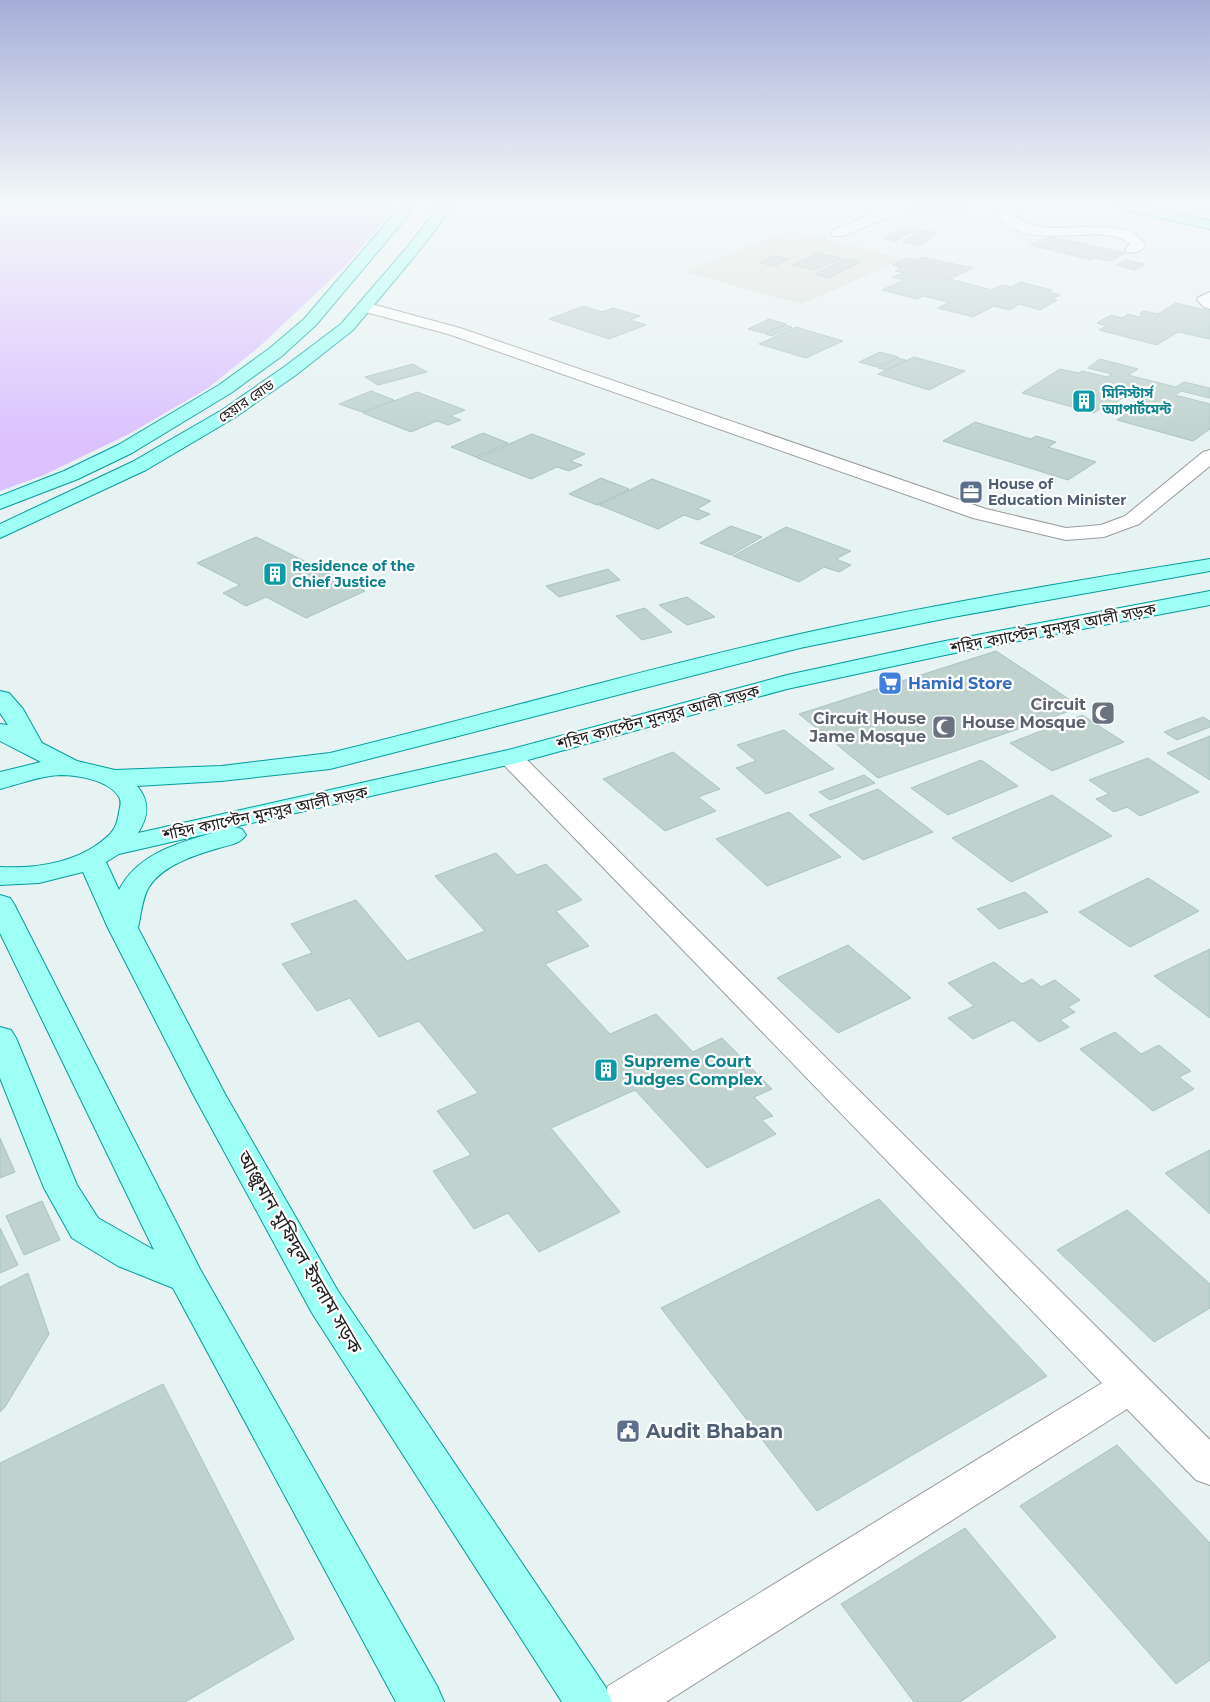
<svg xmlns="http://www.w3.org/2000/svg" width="1210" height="1702" viewBox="0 0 1210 1702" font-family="Montserrat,'Noto Sans Bengali',sans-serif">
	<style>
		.residential { fill: #dedfde }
		.park { fill: #dbc1fe }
		.building { fill: #bfd2ce; stroke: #a7c5be }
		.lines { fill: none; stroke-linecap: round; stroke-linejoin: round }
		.minor-casing { stroke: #9b9b9b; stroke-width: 2 }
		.major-casing { stroke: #009d9d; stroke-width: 2 }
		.minor { fill: #fff; fill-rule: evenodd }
		.major { fill: #9efff6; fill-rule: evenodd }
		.labels { text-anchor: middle; stroke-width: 4.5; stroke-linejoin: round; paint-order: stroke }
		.far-culture-label { font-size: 14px; font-weight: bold; fill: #0d838f; stroke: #fff; text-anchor: start }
		.far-street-label { font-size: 14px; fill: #212121; stroke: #fff }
		.far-service-label { font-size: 14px; font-weight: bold; fill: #4e5e75; stroke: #fff; text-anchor: start }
		.street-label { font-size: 16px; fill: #212121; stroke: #fff }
		.shop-label { font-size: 16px; font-weight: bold; fill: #366cbe; stroke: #fff; text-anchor: start }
		.worship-label { font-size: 16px; font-weight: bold; fill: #5b616d; stroke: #fff; text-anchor: end }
		.culture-label { font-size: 16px; font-weight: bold; fill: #0d838f; stroke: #fff; text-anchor: start }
		.near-street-label { font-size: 19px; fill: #212121; stroke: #fff }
		.near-service-label { font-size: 19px; font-weight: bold; fill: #4e5e75; stroke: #fff; text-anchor: start }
	</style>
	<rect width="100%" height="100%" fill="#e7f2f2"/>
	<!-- residential -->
	<g class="residential">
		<polygon points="1153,206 1210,206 1210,218"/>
		<polygon points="790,230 904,259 802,304 684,272"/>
	</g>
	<!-- park -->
	<polygon class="park" points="0,206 392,206 389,215 347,264 259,347 208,388 129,434 44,475 0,491"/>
	<!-- building -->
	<g class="building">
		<polygon points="914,206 974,206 952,216 910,207"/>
		<polygon points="903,227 916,230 895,241 883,238"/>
		<polygon points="920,230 938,233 920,246 902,242"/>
		<polygon points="1049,236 1125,253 1109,261 1094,258 1091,260 1030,245"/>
		<polygon points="819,253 842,258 815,270 792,265"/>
		<polygon points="773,256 789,259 775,266 759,263"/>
		<polygon points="922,257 973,268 950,279 992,290 1002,285 1012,287 1021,282 1052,290 1049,292 1060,295 1051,299 1057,300 1040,310 1020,304 1009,310 994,306 973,317 938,308 949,302 923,296 917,299 882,290 904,280 892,277 904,273 895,271 901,268 892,265 907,258 915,260"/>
		<polygon points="846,259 860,262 828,278 815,274"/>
		<polygon points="1126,260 1145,264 1135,270 1116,265"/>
		<polygon points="1176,303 1210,311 1210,339 1178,332 1157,345 1099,330 1106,326 1097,323 1111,315 1122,318 1128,314 1139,317 1143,314 1140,313 1144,311 1158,314"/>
		<polygon points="584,306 602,312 613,308 640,316 630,320 646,325 609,339 549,319"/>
		<polygon points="769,319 786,324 764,333 748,329"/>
		<polygon points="785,325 792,327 772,336 765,334"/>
		<polygon points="796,327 843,341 806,358 759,344"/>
		<polygon points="880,352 898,357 877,367 859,362"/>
		<polygon points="914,357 965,371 929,390 878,374"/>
		<polygon points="898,358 906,360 886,370 878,368"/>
		<polygon points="1100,359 1138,369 1128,375 1176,387 1184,382 1210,388 1210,398 1181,391 1175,395 1210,404 1210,429 1193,441 1117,420 1129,412 1123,410 1143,396 1130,393 1109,407 1104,406 1094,413 1022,393 1060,369 1079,373 1082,371 1107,377 1112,374 1088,368"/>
		<polygon points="413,364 427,372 378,385 365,377"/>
		<polygon points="371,391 394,400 362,412 339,404"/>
		<polygon points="417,392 465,410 450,416 461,420 448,425 437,421 411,432 363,413"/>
		<polygon points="975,422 1031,439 1036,436 1056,442 1048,447 1096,462 1068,480 943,441"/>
		<polygon points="483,433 508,443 476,457 451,447"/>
		<polygon points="532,434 585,454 570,461 582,465 569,471 557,467 531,479 477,458"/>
		<polygon points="601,478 629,489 597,505 569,494"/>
		<polygon points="652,479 711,501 697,509 710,514 698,520 684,515 658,529 599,505"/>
		<polygon points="731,526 762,537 731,555 700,543"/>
		<polygon points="786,527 851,551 836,559 851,565 839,572 824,567 799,582 733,556"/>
		<polygon points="256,537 365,591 306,618 266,597 246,606 223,593 240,585 197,563"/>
		<polygon points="608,569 620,580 559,597 546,586"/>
		<polygon points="687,597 715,617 687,625 659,605"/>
		<polygon points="645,608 672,632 642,640 616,616"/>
		<polygon points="996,651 1081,707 878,778 799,714"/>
		<polygon points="1082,715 1124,742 1052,771 1010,743"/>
		<polygon points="1203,717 1210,721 1210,727 1177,740 1164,732"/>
		<polygon points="784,730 834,769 766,794 736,768 756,761 737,745"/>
		<polygon points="1210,736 1210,780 1167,753"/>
		<polygon points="673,752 720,789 698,797 716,811 665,831 603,779"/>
		<polygon points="1148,758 1199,792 1140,816 1127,807 1114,812 1096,799 1109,794 1089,780"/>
		<polygon points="981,760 1018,786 948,815 911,788"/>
		<polygon points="864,775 875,783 830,800 819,792"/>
		<polygon points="878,789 933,832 863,860 809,815"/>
		<polygon points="1052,795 1112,836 1011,882 952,838"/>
		<polygon points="789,812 841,857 767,886 716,839"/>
		<polygon points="496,853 517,875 546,864 582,900 556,911 589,946 545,964 610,1034 656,1014 693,1052 722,1038 772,1089 754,1097 773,1116 762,1120 776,1134 707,1168 635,1090 551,1128 620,1212 539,1252 508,1213 474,1229 433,1171 471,1155 437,1111 478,1093 419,1021 379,1037 350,998 317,1011 282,964 312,953 291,924 356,900 407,961 485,931 435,876"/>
		<polygon points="1148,878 1199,911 1130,947 1079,912"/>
		<polygon points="1025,892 1048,912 999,929 977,909"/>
		<polygon points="848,945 911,998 838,1033 777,978"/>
		<polygon points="1210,949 1210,1018 1154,976"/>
		<polygon points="994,962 1022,984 1032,979 1041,987 1055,980 1080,1000 1068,1007 1075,1012 1060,1020 1069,1027 1039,1042 1013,1020 973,1039 948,1018 974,1006 948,983"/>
		<polygon points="1115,1032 1141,1054 1159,1045 1191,1071 1179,1077 1194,1089 1153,1111 1080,1049"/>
		<polygon points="0,1138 15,1172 0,1178"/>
		<polygon points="1210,1150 1210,1214 1165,1173"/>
		<polygon points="879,1199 1047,1376 817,1511 661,1308"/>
		<polygon points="42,1201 60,1240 24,1255 6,1216"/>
		<polygon points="1127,1210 1210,1284 1210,1308 1154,1342 1057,1250"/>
		<polygon points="0,1228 18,1265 0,1273"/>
		<polygon points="28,1273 49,1334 5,1407 0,1412 0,1287"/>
		<polygon points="163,1384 294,1639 185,1702 0,1702 0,1463"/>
		<polygon points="1117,1445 1210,1543 1210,1660 1176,1684 1020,1506"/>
		<polygon points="965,1528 1056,1637 960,1702 914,1702 841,1604"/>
	</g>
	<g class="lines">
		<!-- minor casing -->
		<g class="minor-casing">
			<g id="minor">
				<polygon points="892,206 911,206 909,209 843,236 833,236 831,233 833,230"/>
				<path d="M1009 206H1025L1013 215C1022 221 1031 226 1042 227 1072 232 1125 215 1146 245 1142 251 1134 254 1127 252L1125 249 1130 244C1103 219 1027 256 997 215Z"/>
				<polygon points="1210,292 1210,309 1204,307 1197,300 1199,297"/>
				<polygon points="364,302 460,328 986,509 1066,528 1101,525 1125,516 1203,452 1210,450 1210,466 1139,524 1104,537 1066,540 973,518 448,334 358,310 356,307 358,304"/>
				<polygon points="511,750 520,753 1210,1440 1210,1485 1196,1480 1127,1409 666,1702 601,1702 608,1686 1102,1383 502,763 498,758 502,753"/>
			</g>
		</g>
		<!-- major casing -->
		<g class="major-casing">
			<g id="major">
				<polygon points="399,206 413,206 406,218 316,325 282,356 231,393 132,453 78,479 0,509 0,496 64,471 118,445 219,385 270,348 304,319 395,213"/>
				<polygon points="436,206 450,206 442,221 414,257 353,330 296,375 234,418 146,470 0,538 0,524 132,462 222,410 284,367 341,324 404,251 431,217"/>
				<polygon points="1116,206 1141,206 1210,221 1210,229 1123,210"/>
				<path d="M1210 559V571L953 617 800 648 330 769 221 781 137 786C150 801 149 816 138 833L508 750 787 675 945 641 1210 591V605L945 655 787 689 517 763 234 827 242 829 246 835C240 844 229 845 219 848 195 855 163 865 149 887 142 898 141 915 138 928L225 1094 338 1291 605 1686 612 1702H562L312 1313 193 1094 108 928 83 872 39 883 0 885V867C38 869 83 862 111 833 116 827 118 820 119 812 120 807 122 802 119 797 109 780 77 775 60 775 39 776 20 784 0 789V772L41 762 0 741V724L8 725 0 713V691L9 693 23 709 42 743 77 761 115 770 221 766 330 753C487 715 642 669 800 634 936 604 1073 581 1210 559ZM215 832C179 843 138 853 119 890L106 862 119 854Z"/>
				<polygon points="0,895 10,898 14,904 200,1269 437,1686 444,1702 396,1702 173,1288 118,1266 72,1238 44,1188 0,1078 0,1027 11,1030 16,1038 77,1185 98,1218 154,1250 0,933"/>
			</g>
		</g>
		<!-- minor -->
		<use href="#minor" class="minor"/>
		<!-- major -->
		<use href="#major" class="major"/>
	</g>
	<!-- sky -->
	<linearGradient id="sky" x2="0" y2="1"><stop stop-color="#a6aed8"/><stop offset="0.46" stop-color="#f4f9f9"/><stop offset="1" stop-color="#f4f9f9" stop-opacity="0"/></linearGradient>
	<rect width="1210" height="444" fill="url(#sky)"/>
	<!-- icons -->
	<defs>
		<g id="building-square" transform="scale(1.25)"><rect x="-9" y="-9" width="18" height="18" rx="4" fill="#0f9aa8" stroke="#fff"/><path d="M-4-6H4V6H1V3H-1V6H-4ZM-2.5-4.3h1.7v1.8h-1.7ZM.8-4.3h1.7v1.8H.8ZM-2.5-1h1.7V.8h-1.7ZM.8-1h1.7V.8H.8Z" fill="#fff"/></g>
		<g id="office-square" transform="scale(1.25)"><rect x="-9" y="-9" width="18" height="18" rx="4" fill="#5c6f8a" stroke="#fff"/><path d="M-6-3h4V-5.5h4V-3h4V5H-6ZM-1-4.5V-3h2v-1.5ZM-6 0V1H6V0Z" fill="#fff"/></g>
		<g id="supermarket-square" transform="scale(1.25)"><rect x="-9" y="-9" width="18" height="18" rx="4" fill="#3f7fe0" stroke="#fff"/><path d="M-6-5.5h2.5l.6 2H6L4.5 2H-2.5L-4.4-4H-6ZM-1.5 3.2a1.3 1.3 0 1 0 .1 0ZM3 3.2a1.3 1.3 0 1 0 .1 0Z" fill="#fff"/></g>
		<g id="mosque-square" transform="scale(1.25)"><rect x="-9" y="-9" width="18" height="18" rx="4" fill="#6b7280" stroke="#fff"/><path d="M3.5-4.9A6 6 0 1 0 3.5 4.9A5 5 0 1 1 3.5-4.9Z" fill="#fff"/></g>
		<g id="civic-square" transform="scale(1.25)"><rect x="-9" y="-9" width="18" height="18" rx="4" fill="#5c6f8a" stroke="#fff"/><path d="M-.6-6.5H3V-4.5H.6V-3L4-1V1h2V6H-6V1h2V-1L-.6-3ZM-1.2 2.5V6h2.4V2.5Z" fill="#fff"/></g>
	</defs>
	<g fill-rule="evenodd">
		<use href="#building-square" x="1084" y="401"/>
		<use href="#office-square" x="971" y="492"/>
		<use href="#building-square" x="275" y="574"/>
		<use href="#supermarket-square" x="890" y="683"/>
		<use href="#mosque-square" x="1103" y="713"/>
		<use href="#mosque-square" x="944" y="727"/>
		<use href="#building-square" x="606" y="1070"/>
		<use href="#civic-square" x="628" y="1431"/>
	</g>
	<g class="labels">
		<!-- far-culture labels -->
		<g class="far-culture-label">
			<text x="1102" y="398">মিনিস্টার্স<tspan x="1102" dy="16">অ্যাপার্টমেন্ট</tspan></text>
			<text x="292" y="571">Residence of the<tspan x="292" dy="16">Chief Justice</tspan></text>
		</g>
		<!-- far-street labels -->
		<g class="far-street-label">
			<text transform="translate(246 401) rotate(-34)" y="5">হেয়ার রোড</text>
		</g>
		<!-- far-service labels -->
		<g class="far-service-label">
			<text x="988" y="489">House of<tspan x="988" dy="16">Education Minister</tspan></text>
		</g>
		<!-- street labels -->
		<g class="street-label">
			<text transform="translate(1053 628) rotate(-11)" y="6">শহিদ ক্যাপ্টেন মুনসুর আলী সড়ক</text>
			<text transform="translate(658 717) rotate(-15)" y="6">শহিদ ক্যাপ্টেন মুনসুর আলী সড়ক</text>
			<text transform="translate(265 813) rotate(-12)" y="6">শহিদ ক্যাপ্টেন মুনসুর আলী সড়ক</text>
		</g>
		<!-- shop labels -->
		<g class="shop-label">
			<text x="908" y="689">Hamid Store</text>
		</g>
		<!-- worship labels -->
		<g class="worship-label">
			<text x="1086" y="710">Circuit<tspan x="1086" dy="18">House Mosque</tspan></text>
			<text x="926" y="724">Circuit House<tspan x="926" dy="18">Jame Mosque</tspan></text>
		</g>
		<!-- culture labels -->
		<g class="culture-label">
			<text x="624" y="1067">Supreme Court<tspan x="624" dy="18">Judges Complex</tspan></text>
		</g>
		<!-- near-street labels -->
		<g class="near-street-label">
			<text transform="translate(300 1252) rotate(60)" y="7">আঞ্জুমান মুফিদুল ইসলাম সড়ক</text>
		</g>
		<!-- near-service labels -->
		<g class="near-service-label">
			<text x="646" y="1438">Audit Bhaban</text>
		</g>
	</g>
</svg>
